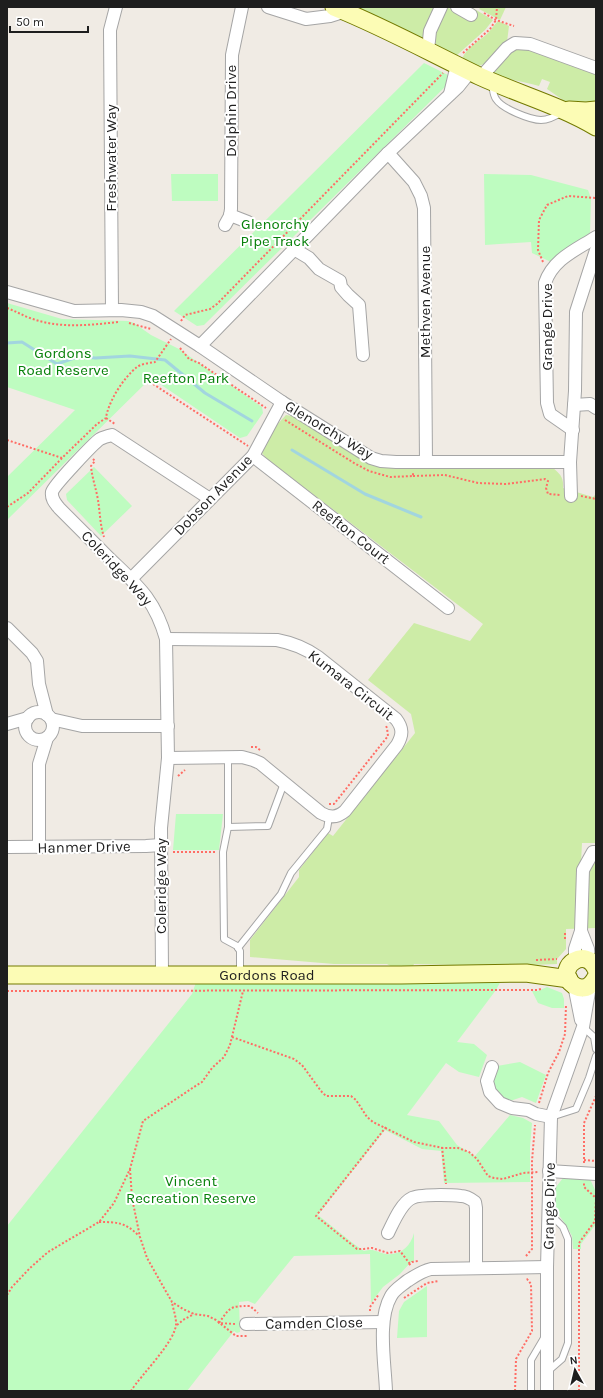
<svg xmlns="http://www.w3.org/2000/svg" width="603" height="1398" viewBox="0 0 603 1398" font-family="Karla,sans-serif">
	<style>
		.grass { fill: #cdeca7 }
		.park { fill: #befcc0 }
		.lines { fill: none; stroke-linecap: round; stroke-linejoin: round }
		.stream { stroke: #a2d5df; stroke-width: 3 }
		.lane-casing { stroke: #a5a5a5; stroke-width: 8 }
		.street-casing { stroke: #a5a5a5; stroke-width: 14 }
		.secondary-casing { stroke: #737a00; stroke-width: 19 }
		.path { stroke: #ff6d65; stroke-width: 2; stroke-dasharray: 2 2; stroke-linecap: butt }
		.lane { stroke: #fff; stroke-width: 6 }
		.street { stroke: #fff; stroke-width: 12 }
		.secondary { stroke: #fcfcb5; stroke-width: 17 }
		.labels { text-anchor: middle; stroke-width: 4; stroke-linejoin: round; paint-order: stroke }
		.street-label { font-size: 15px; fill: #1e1e1e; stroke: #fff }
		.park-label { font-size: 15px; fill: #07810a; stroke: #fff }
	</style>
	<rect width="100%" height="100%" fill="#f0ebe4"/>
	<!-- grass -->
	<g class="grass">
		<polygon points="355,7 436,7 424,37 422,38"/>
		<path d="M447 7 469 20 474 13 464 7H471L493 20 485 30 456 56C450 53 441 50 437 45 428 36 442 16 447 7Z"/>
		<polygon points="481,7 506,7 500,20 479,9"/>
		<path d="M498 21 509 26 507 42 486 63 479 66 475 65 462 59C466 48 479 41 487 34 491 30 494 25 498 21Z"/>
		<path d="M524 47 596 73V105L569 103 563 100 547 89 550 82 542 79 539 86C524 81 506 81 492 72L514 49Z"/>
		<path d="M286 415 297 417 371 463 394 468 552 467C560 474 564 477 563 488L593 497 596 494V843H582L581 863H596V928L566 929V949L557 959V964L460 968 453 965 414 964 412 968H394L387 964H334L250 957V940L299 877V870L328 833 333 836 415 733 411 714 368 680 414 623 470 641 483 624 267 459 262 453C265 439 276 425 286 415Z"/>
	</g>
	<!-- park -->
	<g class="park">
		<polygon points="424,63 454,78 204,325 197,326 174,311"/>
		<polygon points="171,174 218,174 218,201 172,201"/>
		<polygon points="484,174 531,175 588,190 591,198 590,233 569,247 551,262 532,253 531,242 485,245"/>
		<polygon points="7,303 62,319 128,321 134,323 151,335 179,349 262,407 263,413 247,436 240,438 151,378 7,520 7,477 75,410 7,387"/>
		<polygon points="94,467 132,506 101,536 67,500 66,494"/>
		<polygon points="176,814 223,814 219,850 173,850"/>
		<path d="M503 977 496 990 457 1042 474 1044 487 1055 479 1077 459 1072 446 1063 407 1115 439 1121 457 1145 475 1156 510 1115 523 1118 532 1123 530 1147V1182L444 1183 441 1151 422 1149 385 1130 318 1215 354 1244 364 1251C375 1248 376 1252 386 1254 400 1256 411 1246 414 1233V1261L411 1262 400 1274 383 1287 371 1303 370 1254 294 1256 255 1304 248 1301 239 1302 240 1332 237 1333 234 1331 187 1391H7V1226L192 994 197 979Z"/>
		<polygon points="547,987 562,993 564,999 564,1008 552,1008 538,1003 532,991 538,991"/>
		<polygon points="520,1062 546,1075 536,1103 522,1097 510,1101 499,1096 490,1082 497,1066"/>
		<polygon points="563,1178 590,1179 596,1192 596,1224 581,1244 581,1249 573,1249 572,1236 566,1225 556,1211 555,1199 556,1187"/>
		<polygon points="427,1286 427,1337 397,1338 399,1311 404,1302"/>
	</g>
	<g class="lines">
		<!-- stream -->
		<g class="stream">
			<polyline points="7,343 22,342 57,364 80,356 95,358 130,356 165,360 205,393 252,421"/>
			<polyline points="292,450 365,494 421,517"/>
		</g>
		<!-- lane casing -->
		<g class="lane-casing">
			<g id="lane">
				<path d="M492 84C493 89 493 95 496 99 502 109 531 120 541 120 549 120 556 116 562 112"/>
				<polyline points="228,757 228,827 223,852 224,939 237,946 240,951 240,974"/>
				<polyline points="228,827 268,826 284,783"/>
				<polyline points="238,948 281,894 291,873 327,829 329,817"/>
				<polyline points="583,1027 594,1037 596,1049"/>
				<polyline points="551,1117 576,1109 589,1078 596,1056"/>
				<polyline points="547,1372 562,1359 568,1343 568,1239 563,1227 550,1214"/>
				<polyline points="531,1391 531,1360 544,1338"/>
			</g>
		</g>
		<!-- street casing -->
		<g class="street-casing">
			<g id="street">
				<polyline points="268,7 306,19 330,16 346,11"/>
				<polyline points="457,7 471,15"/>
				<polyline points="428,50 430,31 441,7"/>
				<polyline points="481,77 507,48 515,43 530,44 596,68"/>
				<polyline points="450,94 457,65"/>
				<polyline points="388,153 414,182 421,196 424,208 426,462"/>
				<polyline points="230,215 248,222"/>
				<polyline points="225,225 230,216 231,209 232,55 242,7"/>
				<polyline points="294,249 309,258 319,269 340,281 341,287 348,295 359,305 363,355"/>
				<polyline points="7,292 74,311 121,310 141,312 153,316 200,346 282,402 371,458 381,461 396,462 570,462"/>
				<polyline points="112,310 110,30 116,7"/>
				<polyline points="200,346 388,153 458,87 470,72"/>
				<polyline points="574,405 590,404 596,408"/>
				<path d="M573 430 550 414 547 403 545 283C553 259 576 250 596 237"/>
				<polyline points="253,456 448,608"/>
				<polyline points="571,496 570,462 575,391 576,312 596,250"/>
				<polyline points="131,579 253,456 282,402"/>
				<polyline points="7,628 32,653 37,661 39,684 47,715"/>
				<path d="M166 639 277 640C293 643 305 648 318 657L396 719C403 728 403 735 397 745L345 811C337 818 330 818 321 813L260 763 253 760 242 757 168 758"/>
				<circle cx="39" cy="726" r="14"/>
				<polyline points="51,719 82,726 168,726"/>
				<polyline points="7,724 28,718"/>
				<polyline points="7,847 146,846 161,845"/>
				<polyline points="39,847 39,764 47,738"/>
				<polyline points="581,931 588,949 589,960"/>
				<polyline points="575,960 575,949 581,931 583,870 593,852 596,852"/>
				<path d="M162 974 161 828 168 758 166 639C155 599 137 585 109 558 92 541 76 525 59 508 55 503 51 499 52 492 54 485 94 443 100 439 104 437 108 436 112 435L210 499"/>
				<polyline points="574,985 581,1020"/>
				<polyline points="492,1067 487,1081 490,1092 500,1103 512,1108 528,1110 536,1114 551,1117"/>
				<polyline points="549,1171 596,1174"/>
				<path d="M388 1233C393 1223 401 1203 412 1198 419 1194 452 1195 461 1196 467 1196 471 1199 475 1202L476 1208V1268"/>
				<polyline points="246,1324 383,1322"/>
				<path d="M386 1391C385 1363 377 1320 391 1296 394 1290 401 1286 407 1281 415 1276 422 1271 431 1269L547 1267"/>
				<polyline points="547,1391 547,1267 551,1117 583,1027 590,986"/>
			</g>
		</g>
		<!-- secondary casing -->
		<g class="secondary-casing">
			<g id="secondary">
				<path d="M334 7C384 27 431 53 479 76 518 94 559 105 596 127"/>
				<polyline points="569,110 586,111 596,110"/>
				<path d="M596 969C586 946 557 966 570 982 573 985 577 988 582 988 589 988 593 983 596 977"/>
				<path id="s1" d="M7 975H401L526 973 569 979"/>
			</g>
		</g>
		<!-- path -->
		<g class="path">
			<polyline points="484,13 496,20 514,26"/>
			<polyline points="463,53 490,29 496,20 497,7"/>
			<polyline points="543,262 538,250 539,220 547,205 568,196 596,198"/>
			<path d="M7 308C15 311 22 315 30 318 59 329 89 325 119 322"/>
			<polyline points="181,321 185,315 210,309 217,304 443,73"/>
			<polyline points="129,323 151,329"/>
			<polyline points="180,348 189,359 199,363 266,408"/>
			<polyline points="153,384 248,446"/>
			<polyline points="106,418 115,424"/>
			<polyline points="285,420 354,463 369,471 390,477 413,476 413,473"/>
			<polyline points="7,440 62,458"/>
			<path d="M93 459 95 461 91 466C92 478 96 488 98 500 100 512 100 525 104 537"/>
			<polyline points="413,476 445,475 478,483 506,484 545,479 548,481 546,488 548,494 561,495"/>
			<polyline points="581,496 596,499"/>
			<path d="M7 507 28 493 65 455 97 424 106 418C108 402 124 377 137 367 141 364 149 363 155 362L171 339"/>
			<polyline points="251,747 256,747 260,750"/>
			<polyline points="178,776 185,770"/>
			<polyline points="329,804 334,804 388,736 387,728 386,726"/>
			<polyline points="173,852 216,852"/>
			<polyline points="565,933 565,940"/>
			<polyline points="536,960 557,959"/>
			<polyline points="7,991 537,990 541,989"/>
			<polyline points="232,1037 294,1059 302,1065 321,1091 326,1096 351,1096 356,1100 367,1117 373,1122 414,1142 443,1148 458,1148 469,1152 477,1159 488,1176 494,1178 503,1179 523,1173 538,1172"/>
			<polyline points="539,1103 548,1073 559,1052 565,1034 566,1005"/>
			<polyline points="386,1127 316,1216 357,1249 364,1249 372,1248 388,1253 400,1251 410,1264"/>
			<polyline points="442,1147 446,1184"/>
			<polyline points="584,1160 596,1161"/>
			<polyline points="584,1163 584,1123 596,1096"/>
			<polyline points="130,1169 132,1198 140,1237 147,1258 172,1302 183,1309 194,1314 208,1316 216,1320 236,1336 248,1336"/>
			<path d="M99 1222C117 1222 125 1222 139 1236"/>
			<polyline points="526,1256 532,1249 532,1161 535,1125"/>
			<polyline points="409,1265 412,1262 418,1261"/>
			<polyline points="7,1295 12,1287 30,1268 48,1252 99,1222 114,1203 130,1169 143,1121 197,1085 202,1082 212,1068 224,1057 230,1045 243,991"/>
			<polyline points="404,1298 427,1283 439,1281"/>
			<polyline points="370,1311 370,1307 379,1294"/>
			<path d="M235 1324 219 1323C230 1307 230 1306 250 1306L258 1313"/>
			<polyline points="177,1325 183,1320 194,1314"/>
			<path d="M131 1391C140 1376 177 1340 176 1323 176 1316 173 1309 172 1302"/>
			<polyline points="515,1391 516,1359 532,1331 531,1284 527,1279 525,1279"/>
			<polyline points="579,1391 579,1243 595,1221 596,1198 584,1187 584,1183"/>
		</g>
		<!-- lane -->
		<use href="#lane" class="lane"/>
		<!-- street -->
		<use href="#street" class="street"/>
		<!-- secondary -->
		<use href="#secondary" class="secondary"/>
	</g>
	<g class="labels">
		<!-- street labels -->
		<g class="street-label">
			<text transform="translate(231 111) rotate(-90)" y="5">Dolphin Drive</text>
			<text transform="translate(111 158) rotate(-90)" y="5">Freshwater Way</text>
			<text transform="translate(425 302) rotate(-90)" y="5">Methven Avenue</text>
			<text transform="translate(547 327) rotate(-90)" y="5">Grange Drive</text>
			<text transform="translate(329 430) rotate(31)" y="5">Glenorchy Way</text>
			<text transform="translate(213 495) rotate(-46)" y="5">Dobson Avenue</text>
			<text transform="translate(351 532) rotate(38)" y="5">Reefton Court</text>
			<text transform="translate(117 568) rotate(47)" y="5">Coleridge Way</text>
			<text transform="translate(351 685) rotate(38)" y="5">Kumara Circuit</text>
			<text transform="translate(84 847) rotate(-1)" y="5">Hanmer Drive</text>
			<text transform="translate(161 886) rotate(-90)" y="5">Coleridge Way</text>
			<text dy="5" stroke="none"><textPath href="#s1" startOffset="260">Gordons Road</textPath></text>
			<text transform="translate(549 1206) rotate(-89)" y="5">Grange Drive</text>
			<text transform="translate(314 1323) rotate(-1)" y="5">Camden Close</text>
		</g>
		<!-- park labels -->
		<g class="park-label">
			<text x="275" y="229">Glenorchy<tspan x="275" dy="17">Pipe Track</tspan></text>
			<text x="63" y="358">Gordons<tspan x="63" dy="17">Road Reserve</tspan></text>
			<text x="186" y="383">Reefton Park</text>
			<text x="191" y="1186">Vincent<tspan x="191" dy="17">Recreation Reserve</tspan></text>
		</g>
	</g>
	<!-- border -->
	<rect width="603" height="1398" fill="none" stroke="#1e1e1e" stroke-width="16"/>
	<!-- north arrow -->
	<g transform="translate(575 1370) rotate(352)" stroke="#ffffff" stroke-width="3" paint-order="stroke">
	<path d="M0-3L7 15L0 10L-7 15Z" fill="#1e1e1e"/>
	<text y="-6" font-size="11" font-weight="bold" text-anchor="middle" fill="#1e1e1e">N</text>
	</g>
	<!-- scale -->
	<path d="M10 26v6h78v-6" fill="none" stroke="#1e1e1e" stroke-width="2"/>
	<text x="16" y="26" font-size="12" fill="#1e1e1e" stroke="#ffffff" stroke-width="3" paint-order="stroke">50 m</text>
</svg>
